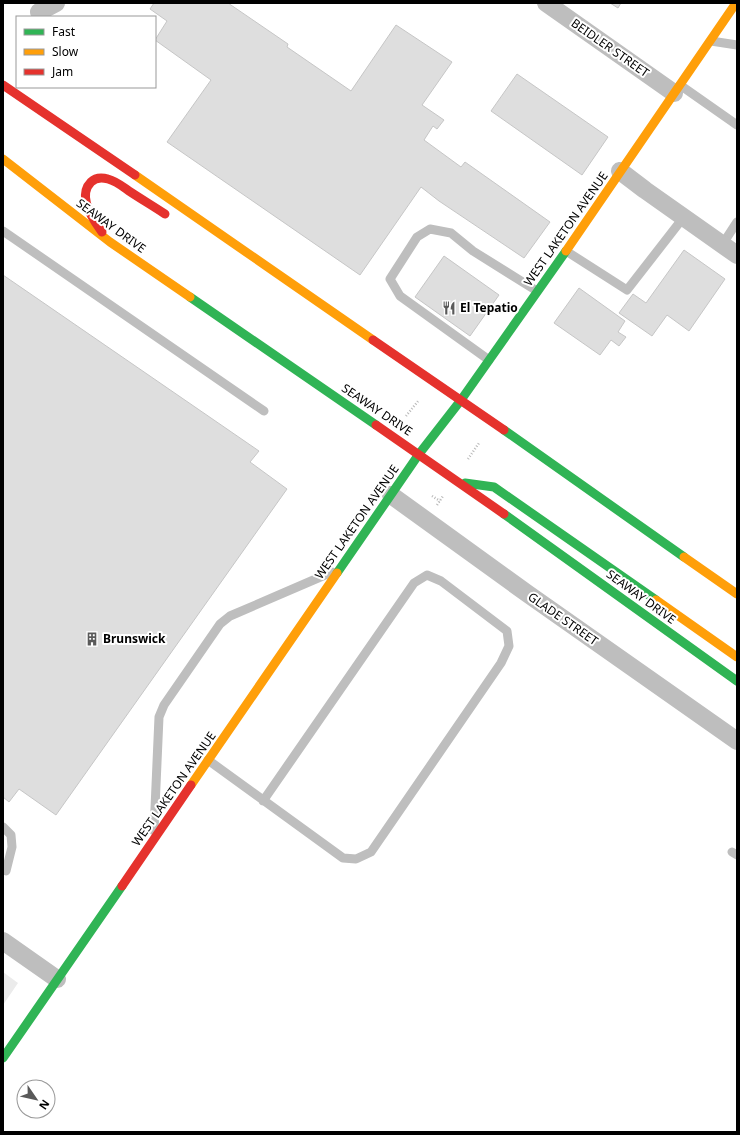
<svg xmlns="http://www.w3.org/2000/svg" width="740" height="1135" viewBox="0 0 740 1135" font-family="'Noto Sans',sans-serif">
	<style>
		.green { fill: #ebebeb }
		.building { fill: #dedede; stroke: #c6c6c6 }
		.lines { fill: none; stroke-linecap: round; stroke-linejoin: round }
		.path { stroke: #b9b9b9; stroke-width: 2.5; stroke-dasharray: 1 2; stroke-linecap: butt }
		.lane { stroke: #bebebe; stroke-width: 9 }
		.street { stroke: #bebebe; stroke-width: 18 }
		.fast { stroke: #30b455; stroke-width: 9 }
		.slow { stroke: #ff9f0a; stroke-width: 9 }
		.jam { stroke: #e5322d; stroke-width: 9 }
		.labels { text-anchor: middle; stroke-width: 4; stroke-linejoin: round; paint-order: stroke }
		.street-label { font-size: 12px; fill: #000; stroke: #fff }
		.poi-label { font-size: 12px; font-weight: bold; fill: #000; stroke: #fff; text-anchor: start }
	</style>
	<rect width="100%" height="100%" fill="#fff"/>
	<!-- green -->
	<polygon class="green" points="3,972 18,983 3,1005"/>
	<!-- building -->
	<g class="building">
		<polygon points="154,3 228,3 288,44 287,47 351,91 396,25 452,62 422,105 444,120 437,129 433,126 424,140 461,167 465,162 550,222 524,258 439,201 421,187 360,275 167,142 211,80 155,40 167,21 150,9"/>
		<polygon points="610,3 621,3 618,8"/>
		<polygon points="517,74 608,137 582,175 491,111"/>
		<polygon points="684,250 725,279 689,331 667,315 652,336 619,313 633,294 646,303"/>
		<polygon points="444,256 499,295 470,336 415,297"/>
		<polygon points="3,275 259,451 250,462 287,489 56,815 19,789 9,802 3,797"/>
		<polygon points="579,288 625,321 618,332 626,337 619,346 611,340 600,355 554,323"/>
	</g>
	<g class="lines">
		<!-- path -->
		<g class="path">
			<polyline points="406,416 419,400"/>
			<polyline points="468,459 479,443"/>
			<polyline points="432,496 440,501"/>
			<polyline points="437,505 443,496"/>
		</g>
		<!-- lane -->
		<g class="lane">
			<polyline points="711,41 737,45"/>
			<polyline points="680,85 737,125"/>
			<polyline points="3,231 264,411"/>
			<polyline points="722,245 737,222"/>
			<polyline points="566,251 627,290 683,218"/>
			<polyline points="489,360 400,296 390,279 417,237 430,229 451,233 473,251 537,291"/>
			<polyline points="208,760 343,858 356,859 371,852 501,663 509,646 507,631 441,581 427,575 414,583 263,801"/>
			<polyline points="3,827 11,835 12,847 6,871"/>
			<polyline points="154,831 159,717 164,705 220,624 230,616 332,572"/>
			<polyline points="732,852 737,855"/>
		</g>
		<!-- street -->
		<g class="street">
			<polyline points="546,3 674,93"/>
			<polyline points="39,12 56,3"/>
			<polyline points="620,171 645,190 737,255"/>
			<polyline points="391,495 528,594 737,741"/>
			<polyline points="3,941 57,979"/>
		</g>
		<!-- fast -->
		<g class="fast">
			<polyline points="190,297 376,425"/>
			<polyline points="504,430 684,557"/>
			<polyline points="465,483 494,487 656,600"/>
			<polyline points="504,514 737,681"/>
			<polyline points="337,573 419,454 461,400 566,251"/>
			<polyline points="3,1058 122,886"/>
		</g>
		<!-- slow -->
		<g class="slow">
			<polyline points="3,159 110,242 190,297"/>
			<polyline points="135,175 373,340"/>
			<polyline points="566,251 736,3"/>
			<polyline points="684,557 737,594"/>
			<polyline points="656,600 737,657"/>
			<polyline points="191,785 337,573"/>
		</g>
		<!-- jam -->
		<g class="jam">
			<polyline points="3,85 135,175"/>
			<path d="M102 232C93 220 77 196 91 182 95 178 101 177 108 179 116 181 122 186 129 191 141 199 153 206 165 214"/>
			<polyline points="373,340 504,430"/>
			<polyline points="376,425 504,514"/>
			<polyline points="122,886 191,785"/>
		</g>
	</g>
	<!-- icons -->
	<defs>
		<g id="restaurant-bare" transform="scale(1.08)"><path d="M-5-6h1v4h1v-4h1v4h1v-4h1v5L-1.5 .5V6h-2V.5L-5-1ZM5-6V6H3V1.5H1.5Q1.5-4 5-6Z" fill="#595959" stroke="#fff" stroke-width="2.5" paint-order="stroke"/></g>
		<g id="building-bare" transform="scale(1.08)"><path d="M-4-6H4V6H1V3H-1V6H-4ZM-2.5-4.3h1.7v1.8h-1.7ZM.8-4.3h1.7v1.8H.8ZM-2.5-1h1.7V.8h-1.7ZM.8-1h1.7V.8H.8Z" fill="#595959" stroke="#fff" stroke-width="2.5" paint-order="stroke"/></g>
	</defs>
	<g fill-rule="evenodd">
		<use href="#restaurant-bare" x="449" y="308"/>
		<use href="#building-bare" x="92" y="639"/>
	</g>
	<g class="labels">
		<!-- street labels -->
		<g class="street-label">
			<text transform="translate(610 48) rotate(35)" y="4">BEIDLER STREET</text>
			<text transform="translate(111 226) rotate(36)" y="4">SEAWAY DRIVE</text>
			<text transform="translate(566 229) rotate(-55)" y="4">WEST LAKETON AVENUE</text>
			<text transform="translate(377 410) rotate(34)" y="4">SEAWAY DRIVE</text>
			<text transform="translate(357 522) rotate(-55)" y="4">WEST LAKETON AVENUE</text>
			<text transform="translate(641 597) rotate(36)" y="4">SEAWAY DRIVE</text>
			<text transform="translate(563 619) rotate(35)" y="4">GLADE STREET</text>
			<text transform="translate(174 789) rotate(-55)" y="4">WEST LAKETON AVENUE</text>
		</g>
		<!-- poi labels -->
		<g class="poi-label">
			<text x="460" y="312">El Tepatio</text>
			<text x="103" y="643">Brunswick</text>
		</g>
	</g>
	<!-- border -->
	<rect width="740" height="1135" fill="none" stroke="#000000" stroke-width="8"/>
	<!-- legend -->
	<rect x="16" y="16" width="140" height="72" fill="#ffffff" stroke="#999999"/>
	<rect x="24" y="29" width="20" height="6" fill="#30b455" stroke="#999999"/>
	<text x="52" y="36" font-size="12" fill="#000000">Fast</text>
	<rect x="24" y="49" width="20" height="6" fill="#ff9f0a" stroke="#999999"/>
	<text x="52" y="56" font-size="12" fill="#000000">Slow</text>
	<rect x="24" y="69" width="20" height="6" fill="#e5322d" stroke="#999999"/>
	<text x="52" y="76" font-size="12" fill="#000000">Jam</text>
	<!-- north arrow -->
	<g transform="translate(36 1099) rotate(124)"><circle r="19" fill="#ffffff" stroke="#999999"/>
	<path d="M0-3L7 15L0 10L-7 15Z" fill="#595959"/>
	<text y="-6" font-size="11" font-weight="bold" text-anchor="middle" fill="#000000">N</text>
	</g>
</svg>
